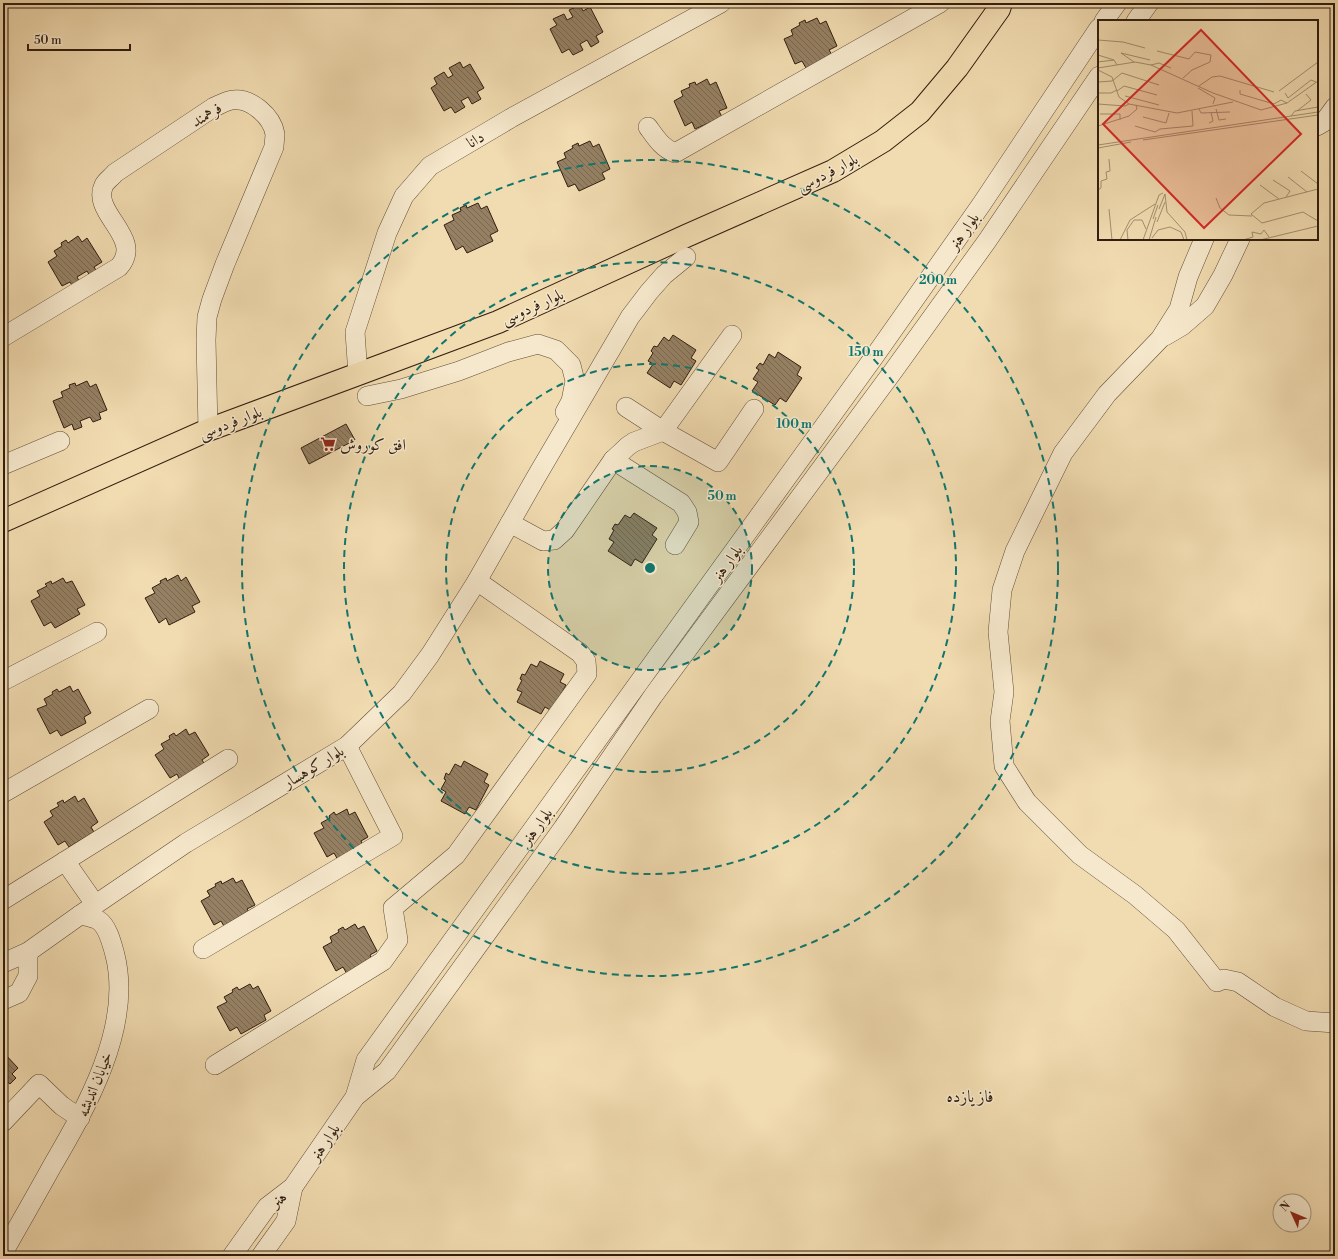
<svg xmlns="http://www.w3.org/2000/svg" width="1338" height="1259" viewBox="0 0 1338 1259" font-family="'Libre Bodoni',Amiri,serif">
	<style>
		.building { fill: url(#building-back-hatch); stroke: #311e10 }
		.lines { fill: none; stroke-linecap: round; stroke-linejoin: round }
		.minor-casing { stroke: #614d38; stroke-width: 20 }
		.major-casing { stroke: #311e10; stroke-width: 24 }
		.minor { stroke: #f6e8cc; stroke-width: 19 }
		.major { stroke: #f1dbb0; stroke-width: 22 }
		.ring { fill: none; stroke: #0f766e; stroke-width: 2; stroke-dasharray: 7 5 }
		.labels { text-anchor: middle; stroke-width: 3; stroke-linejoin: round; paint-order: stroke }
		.street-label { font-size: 16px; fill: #311e10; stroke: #f6e8cc }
		.poi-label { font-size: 16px; fill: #311e10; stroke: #f6e8cc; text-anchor: start }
		.neighbourhood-label { font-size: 17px; fill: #311e10; stroke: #f6e8cc }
		.inset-road { fill: none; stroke: #a48f70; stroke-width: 1 }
		.view { fill: #d62828; fill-opacity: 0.15; stroke: #d62828; stroke-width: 2 }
		.inset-edge { fill: none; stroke: #311e10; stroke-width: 2 }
		.centre { fill: #0f766e; stroke: #f6e8cc; stroke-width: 2 }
		.ring-label { font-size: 12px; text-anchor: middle; font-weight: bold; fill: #0f766e; stroke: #f6e8cc; stroke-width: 3; stroke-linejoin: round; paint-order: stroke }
	</style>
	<defs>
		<pattern id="building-back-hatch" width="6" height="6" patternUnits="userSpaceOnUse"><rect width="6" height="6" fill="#958063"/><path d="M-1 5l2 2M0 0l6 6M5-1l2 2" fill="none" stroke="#7a6850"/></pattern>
	</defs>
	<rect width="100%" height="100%" fill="#f1dbb0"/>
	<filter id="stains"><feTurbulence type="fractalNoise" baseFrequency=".005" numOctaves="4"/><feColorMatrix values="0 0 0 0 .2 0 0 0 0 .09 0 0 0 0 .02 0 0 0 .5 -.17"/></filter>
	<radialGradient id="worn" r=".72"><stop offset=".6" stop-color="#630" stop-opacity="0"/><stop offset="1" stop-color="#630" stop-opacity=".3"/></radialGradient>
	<!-- building -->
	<g class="building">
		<polygon points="580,5 583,11 590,7 603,32 596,36 599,42 591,47 587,40 580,44 583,50 573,55 569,49 562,53 550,29 557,25 553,19 564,14 567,20 573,17 569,10"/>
		<polygon points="817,18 820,24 826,21 837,46 829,50 832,55 806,68 802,61 795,64 784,39 793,35 791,30 800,25 799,23 805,20 806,23"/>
		<polygon points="460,62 463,68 470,64 484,88 477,92 481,99 472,104 468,97 461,101 465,107 455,113 451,107 444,111 431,88 437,84 434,78 444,72 448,78 453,75 449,68"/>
		<polygon points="707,79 710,85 716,82 727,108 719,111 722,117 695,129 692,122 685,126 674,101 683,96 681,91 690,87 689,84 695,82 696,85"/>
		<polygon points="590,141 593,147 599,144 610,169 602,173 605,179 579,191 575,184 568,187 557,162 566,158 564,153 573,148 572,146 578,143 579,146"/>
		<polygon points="478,203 481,209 487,206 498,231 490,235 493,241 467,253 463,246 456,250 444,225 454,220 452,215 461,211 460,208 466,205 467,208"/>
		<polygon points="78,236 82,242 87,238 102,262 94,267 97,272 90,276 87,271 77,277 80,283 73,287 70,282 62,286 48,262 57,256 54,251 62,246 61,243 66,240 68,243"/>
		<polygon points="673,335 696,350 691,358 696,361 681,385 674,381 670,388 647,373 653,364 648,361 653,353 651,351 654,346 657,347 664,337 669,341"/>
		<polygon points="778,352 801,367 797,375 802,378 786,402 780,398 775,405 752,391 758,382 753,379 759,370 756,368 760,363 763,365 769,354 775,358"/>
		<polygon points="87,381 90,387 96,384 107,410 99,413 101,419 93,422 90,417 80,421 82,427 74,430 72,424 64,428 53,401 63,397 61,392 70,388 69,385 75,383 76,386"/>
		<polygon points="346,424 355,440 309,464 301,448"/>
		<polygon points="634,513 657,528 652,535 657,539 642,563 635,559 631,566 608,551 614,542 609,539 614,530 612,529 615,524 618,525 625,515 630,518"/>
		<polygon points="178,575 181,581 186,577 200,602 192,606 195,612 169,625 166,618 159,623 145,598 155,593 152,588 161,583 160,581 166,578 167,581"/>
		<polygon points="63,578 66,583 72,581 85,605 77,609 80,614 55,628 51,622 44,626 31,601 40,596 37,591 47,586 45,584 51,581 52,584"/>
		<polygon points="540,661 564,674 560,682 566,685 552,711 545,707 541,714 517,702 522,692 517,690 522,680 520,679 522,674 525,675 531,664 537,667"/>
		<polygon points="70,686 73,692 78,689 91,713 84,717 86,723 61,736 57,730 50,734 37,709 47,705 44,699 53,694 52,692 57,689 59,692"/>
		<polygon points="186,729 189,735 195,732 209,755 202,760 205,765 180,780 177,774 170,778 155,755 164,749 161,744 170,739 169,736 174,733 176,736"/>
		<polygon points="464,761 488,774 484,782 489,785 476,810 469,807 465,814 441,801 446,792 441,789 446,780 444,779 446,773 449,775 455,764 461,767"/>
		<polygon points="75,796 78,802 84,798 98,822 91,827 94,832 69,847 65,841 58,845 44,822 53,816 50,811 59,806 57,803 63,800 64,803"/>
		<polygon points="347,809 349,815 355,812 368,837 361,841 363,846 338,860 334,853 327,857 314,833 324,828 321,823 330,818 329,816 334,812 336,815"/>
		<polygon points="233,878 236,883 242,880 255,905 247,909 250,914 225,928 221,921 214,925 201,901 210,896 207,891 216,886 215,884 221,881 222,884"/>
		<polygon points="355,924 358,929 364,926 377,951 370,955 372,960 347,974 343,967 336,971 323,947 332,942 330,937 339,932 338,930 343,927 345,930"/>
		<polygon points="250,984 253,989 258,986 271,1011 264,1015 266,1020 241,1034 237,1027 230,1031 217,1007 227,1002 224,997 233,992 232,990 237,987 239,990"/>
		<polygon points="3,1052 18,1068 12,1074 16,1078 10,1084 5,1080 3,1082"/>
	</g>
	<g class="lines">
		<!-- minor casing -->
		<g class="minor-casing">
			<g id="minor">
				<polyline points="1104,21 1117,3"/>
				<polyline points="1136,21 1149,3"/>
				<polyline points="1317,126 1324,122 1335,107"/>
				<path d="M648 127C656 138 662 148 675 153L940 3"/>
				<polyline points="1204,239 1188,277 1179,309 1160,339 1107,394 1063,453 1015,551 1002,590 998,632 1004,692 1000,721 1004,766 1027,802 1080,855 1135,895 1176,930 1217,982 1224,979 1238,982 1275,1007 1306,1021 1335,1023"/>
				<polyline points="1165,336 1182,326 1205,306 1223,275 1240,239"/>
				<path d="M3 337 119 267C145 238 90 213 104 185 106 181 112 177 115 173L214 107C219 105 226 101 232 100 250 97 272 116 275 134 275 138 274 143 274 147L225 264 212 299 207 317 206 340 208 430"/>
				<polyline points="358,375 355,332 387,233 404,196 430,166 511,118 721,3"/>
				<polyline points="367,396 401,389 459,371 508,352 538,344 556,350 571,365 575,381 571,401 565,412"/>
				<polyline points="626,407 663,431 718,462 754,409"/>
				<polyline points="613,460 681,503 687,512 689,522 675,545"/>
				<polyline points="3,465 60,441"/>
				<polyline points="510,523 543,541 554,540 565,530 613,460 628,446 634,442 663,431 732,335"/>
				<polyline points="3,681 97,632"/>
				<polyline points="3,793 149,709"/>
				<polyline points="65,861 95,904"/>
				<polyline points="3,900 228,759"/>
				<polyline points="203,949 393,836 347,746"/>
				<polyline points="3,963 28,952 80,915 186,843 347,746 402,693 430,655 477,581 535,479 630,317 649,292 664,275 686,257"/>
				<polyline points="3,1000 19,993 28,976 28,952"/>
				<polyline points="215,1065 383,961 398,940 393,908 456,855 587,674 586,661 580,653 477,581"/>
				<polyline points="355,1097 387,1071 563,828 653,696 894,370 987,241 1099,76"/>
				<polyline points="3,1122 39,1084 62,1106 80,1118"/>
				<path d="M3 1253C19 1225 35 1197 51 1168 86 1108 133 1027 115 955 112 944 108 926 98 920 93 917 85 916 80 915"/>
				<polyline points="232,1256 267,1207 293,1187 355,1097 366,1060 874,357 981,205 1099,28"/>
				<polyline points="261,1256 286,1221 293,1187"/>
			</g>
		</g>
		<!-- major casing -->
		<g class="major-casing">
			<polyline id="major" points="3,521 208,430 498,322 686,236 833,171 883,141 920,112 957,68 999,9 1001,3"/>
		</g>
		<!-- minor -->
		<use href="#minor" class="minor"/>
		<!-- major -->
		<use href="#major" class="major"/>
	</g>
	<!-- distance rings -->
	<circle cx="650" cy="568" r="102" fill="#0f766e" fill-opacity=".12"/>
	<g class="ring">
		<circle cx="650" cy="568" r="102"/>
		<circle cx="650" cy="568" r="204"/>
		<circle cx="650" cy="568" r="306"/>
		<circle cx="650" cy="568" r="408"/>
	</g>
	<!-- icons -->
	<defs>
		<g id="supermarket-bare" transform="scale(1.2)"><path d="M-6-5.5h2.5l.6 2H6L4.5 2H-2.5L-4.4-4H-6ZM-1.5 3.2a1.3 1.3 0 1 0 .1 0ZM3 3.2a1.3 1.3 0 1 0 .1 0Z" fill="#8f2418" stroke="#f6e8cc" stroke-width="2.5" paint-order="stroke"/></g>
	</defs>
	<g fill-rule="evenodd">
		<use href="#supermarket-bare" x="328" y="444"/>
	</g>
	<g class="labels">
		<!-- street labels -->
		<g class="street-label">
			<text transform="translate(206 114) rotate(-31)" y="6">فرهمند</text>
			<text transform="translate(475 139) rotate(-30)" y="6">دانا</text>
			<text transform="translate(827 172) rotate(-27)" y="6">بلوار فردوسی</text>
			<text transform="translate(963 231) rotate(-55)" y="6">بلوار هنر</text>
			<text transform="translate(532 306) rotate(-24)" y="6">بلوار فردوسی</text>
			<text transform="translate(230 422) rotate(-21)" y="6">بلوار فردوسی</text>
			<text transform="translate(726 563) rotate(-54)" y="6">بلوار هنر</text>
			<text transform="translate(313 766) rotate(-31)" y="6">بلوار کوهسار</text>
			<text transform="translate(536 826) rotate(-54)" y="6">بلوار هنر</text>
			<text transform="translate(94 1084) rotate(-68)" y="6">خیابان اندیشه</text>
			<text transform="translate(324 1142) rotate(-56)" y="6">بلوار هنر</text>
			<text transform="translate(278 1199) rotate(-39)" y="6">هنر</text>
		</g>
		<!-- poi labels -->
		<g class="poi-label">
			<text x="340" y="450">افق کوروش</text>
		</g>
		<!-- neighbourhood labels -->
		<g class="neighbourhood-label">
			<text x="970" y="1102">فاز یازده</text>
		</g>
	</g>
	<!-- overview -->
	<g transform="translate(1098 20)">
		<rect width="220" height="220" fill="#f1dbb0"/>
		<path class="inset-road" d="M0 20 25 22 47 28M59 31 91 39 97 32 113 35 112 42 94 50 85 58M0 35 16 40 19 45M0 42 16 40M36 42 23 33 52 40M53 45 61 43 73 48M0 48 37 42 53 45 115 73 163 90 189 83 220 61M0 50 14 57 21 77 31 84 79 93 135 82M0 62 14 61 24 53 61 65M101 66 114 57 122 56 176 72M100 68 117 78 115 84M142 70V74L176 84 183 80 189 83M19 71 26 66 59 75M181 71 220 42M0 73H13L19 70M187 73 190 78 213 60 218 62M27 76 61 85M0 84 27 86 31 84M101 89 103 93 132 92M118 89 121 100 128 99M199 91 213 80 208 74M2 94H22V100M193 96 197 91 220 87M45 97 68 103 71 93M111 103 115 101 113 92M0 106 31 96 39 89 38 85M37 106 57 112 62 109 95 106 94 91M45 120 220 95M0 125 220 92M0 128 33 122M203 151 220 164M190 157 209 172M175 160 192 171 188 177M162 165 181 179M220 169 166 183 153 194 164 203 205 192 220 201M0 170 3 168V161L9 159 8 152 12 151 11 139M67 174 69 192 87 212 89 220M118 178 122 188 131 195 154 196M11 189 14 220M61 189 67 174M55 199 60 185M59 202 67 182M54 218 60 210 72 207 83 212 86 220M22 220 32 200 57 184M30 220 29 210 36 200H44L48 209M45 220 61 175 65 173M51 220 58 197M145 220 155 217 154 212 163 214 166 210 171 217M162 220 220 206"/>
		<path class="view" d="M103 10 203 114 106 208 5 104Z"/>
		<rect width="220" height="220" class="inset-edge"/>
	</g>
	<circle cx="650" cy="568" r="6" class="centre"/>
	<g class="ring-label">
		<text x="938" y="284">200 m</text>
		<text x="866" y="356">150 m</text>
		<text x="794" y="428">100 m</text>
		<text x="722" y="500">50 m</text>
	</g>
	<!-- margin -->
	<rect width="1338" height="1259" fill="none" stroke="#f1dbb0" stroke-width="16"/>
	<rect x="4" y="4" width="1330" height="1251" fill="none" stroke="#311e10" stroke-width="2"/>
	<rect x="8" y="8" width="1322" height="1243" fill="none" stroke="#311e10"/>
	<!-- north arrow -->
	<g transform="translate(1292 1213) rotate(314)"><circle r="19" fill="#f6e8cc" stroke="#a79781"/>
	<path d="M0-3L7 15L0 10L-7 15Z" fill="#8f2418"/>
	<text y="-6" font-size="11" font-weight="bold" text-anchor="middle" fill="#311e10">N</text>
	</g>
	<!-- scale -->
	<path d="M28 44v6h102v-6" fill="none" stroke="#311e10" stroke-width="2"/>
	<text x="34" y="44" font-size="12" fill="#311e10" stroke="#f6e8cc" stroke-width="3" paint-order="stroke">50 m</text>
	<rect width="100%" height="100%" filter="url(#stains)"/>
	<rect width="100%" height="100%" fill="url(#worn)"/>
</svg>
